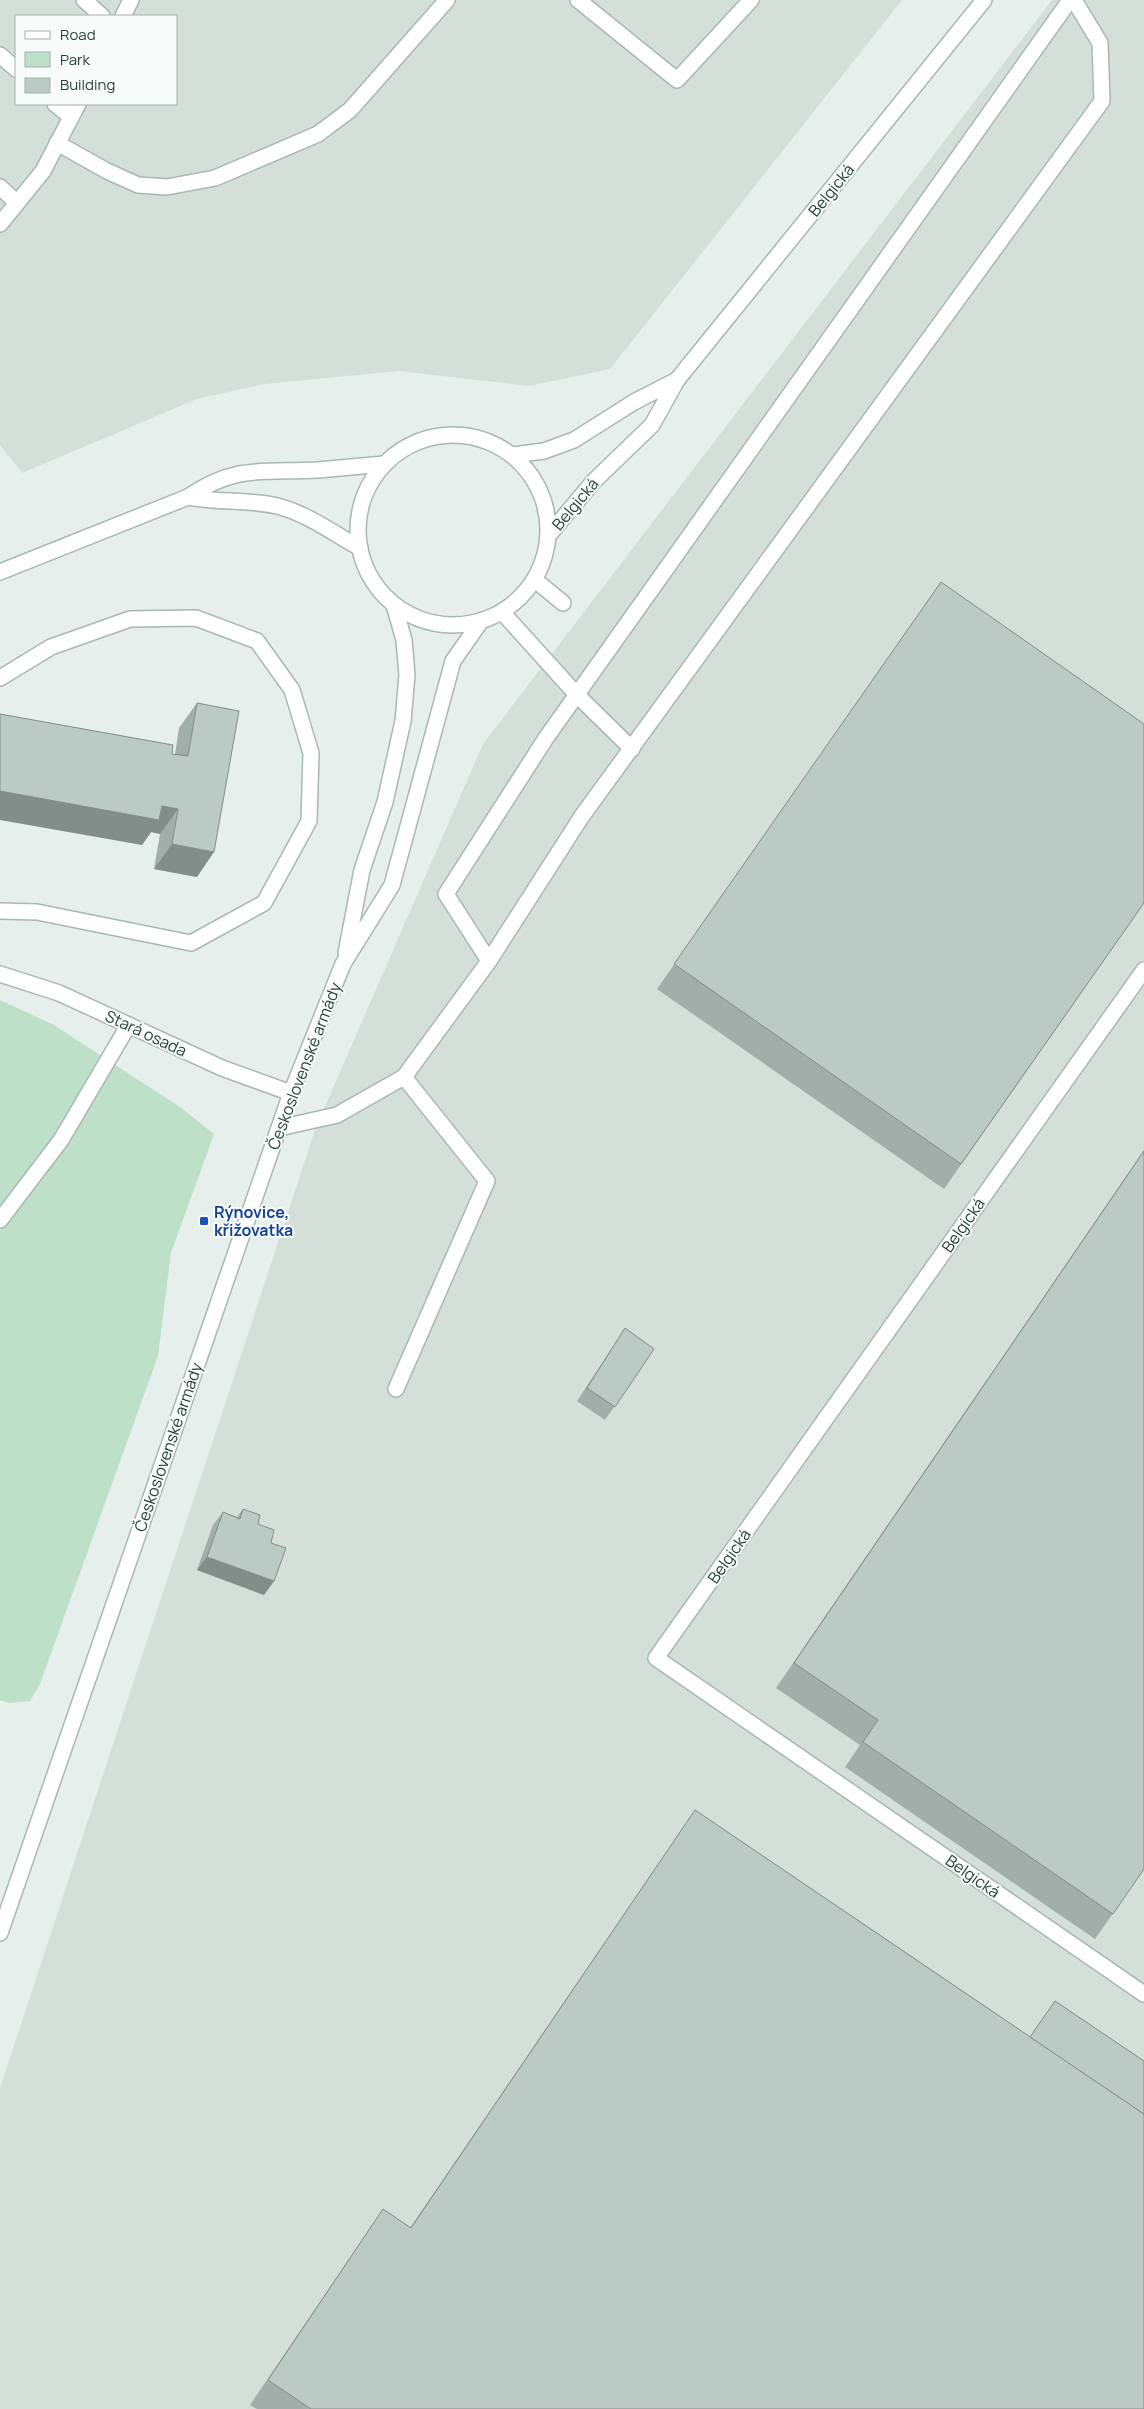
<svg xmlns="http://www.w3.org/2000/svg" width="1144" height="2409" viewBox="0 0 1144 2409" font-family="Manrope,sans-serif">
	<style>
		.built { fill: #d4dfda; fill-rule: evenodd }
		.green { fill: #bfe0c8 }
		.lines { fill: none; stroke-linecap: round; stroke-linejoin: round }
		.minor-casing { stroke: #a8b8b2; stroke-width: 18 }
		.minor { stroke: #fff; stroke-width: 15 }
		.wall { fill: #a1aea9 }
		.shaded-wall { fill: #838d89 }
		.building { fill: #bbcac4; stroke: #838d89 }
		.transit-dot { fill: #1a4fb4; stroke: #f7fbf9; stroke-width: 2 }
		.labels { text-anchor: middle; stroke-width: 4; stroke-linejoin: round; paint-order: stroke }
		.street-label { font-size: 16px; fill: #24423a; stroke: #f7fbf9 }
		.transit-label { font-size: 16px; font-weight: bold; fill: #164399; stroke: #f7fbf9; text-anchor: start }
	</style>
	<rect width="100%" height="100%" fill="#e6efeb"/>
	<!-- built -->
	<g class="built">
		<path d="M0 0H902L610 369 529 386 399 371 264 384 197 399 22 473 0 445ZM16 16H176V104H16Z"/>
		<polygon points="1052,0 1144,0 1144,2409 0,2409 0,2088 316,1127 483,744"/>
	</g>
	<!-- green -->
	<polygon class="green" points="0,1000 52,1024 180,1107 214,1134 171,1253 158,1356 40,1684 30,1701 9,1703 0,1700"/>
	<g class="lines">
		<!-- minor casing -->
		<g class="minor-casing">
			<g id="minor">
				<polyline points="84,0 102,16"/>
				<polyline points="578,0 677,80 751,0"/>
				<polyline points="123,16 131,0"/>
				<polyline points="0,55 16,69"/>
				<polyline points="55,104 71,117"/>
				<polyline points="57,143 107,171 138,185 167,187 215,178 318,134 350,110 447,0"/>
				<polyline points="0,187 17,203"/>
				<polyline points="0,224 43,171 78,104"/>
				<circle cx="453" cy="530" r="95"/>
				<polyline points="513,455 544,451 574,440 634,402 677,380"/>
				<path d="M188 497C236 464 264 473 318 470 340 468 362 466 384 464"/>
				<polyline points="548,536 593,482 652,425 677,380 984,0"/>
				<path d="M0 572 188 497C217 503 247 499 277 506 306 513 333 533 360 548"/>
				<polyline points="535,580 563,603"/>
				<polyline points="502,612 577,695 632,749"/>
				<polyline points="0,678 51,647 130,619 196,618 257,641 292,690 311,753 309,821 264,903 191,943 37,912 0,911"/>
				<polyline points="346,953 362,870 385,802 403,721 407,675 404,640 394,605"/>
				<polyline points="489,961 446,894 546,738 1070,0"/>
				<polyline points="1144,970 656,1658 1144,1994"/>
				<polyline points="0,974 59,993 222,1068 291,1093"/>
				<polyline points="279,1128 337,1115 404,1077 489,961 582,816 1102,101 1100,43 1074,0"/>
				<polyline points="0,1220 61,1140 128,1026"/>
				<polyline points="396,1389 487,1181 404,1077"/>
				<polyline points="0,1933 291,1093 343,964 392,885 453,661 481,621"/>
			</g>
		</g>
		<!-- minor -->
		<use href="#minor" class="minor"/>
	</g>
	<!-- wall -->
	<g class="wall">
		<polygon points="941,582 1144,903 944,1189 657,989"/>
		<polygon points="197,703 197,877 154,869 160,834 151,832 142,845 172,754 175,754 179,728"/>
		<polygon points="1144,1150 1144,1869 1095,1939 845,1767 860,1745 776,1688"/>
		<polygon points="625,1328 654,1349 605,1420 577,1401"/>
		<polygon points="243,1509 258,1524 271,1543 274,1581 264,1595 197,1570 213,1525 223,1512 237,1517"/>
		<polygon points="695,1810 1030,2037 1055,2001 1144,2409 257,2409 250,2405 383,2209 410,2228"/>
	</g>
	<!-- shaded-wall -->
	<g class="shaded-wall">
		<polygon points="0,791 162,806 178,809 160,834 151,832 142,845 0,820"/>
		<polygon points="172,844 214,852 197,877 154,869"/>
		<polygon points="207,1557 274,1581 264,1595 197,1570"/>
	</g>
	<!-- building -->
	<g class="building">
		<polygon points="941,582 1144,724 1144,903 961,1164 674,964"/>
		<polygon points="197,703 239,711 214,852 172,844 178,809 162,806 159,820 0,791 0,714 173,745 172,754 188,756"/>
		<polygon points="1144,1151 1144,1869 1113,1914 863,1742 878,1720 794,1663"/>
		<polygon points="625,1328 654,1349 615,1407 587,1388"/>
		<polygon points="243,1509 260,1515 258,1524 274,1530 271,1543 286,1548 274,1581 207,1557 223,1512 240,1519"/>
		<polygon points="695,1810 1144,2114 1144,2409 311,2409 268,2380 383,2209 411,2228"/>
		<polygon points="1055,2001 1144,2061 1144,2114 1030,2037"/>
	</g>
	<!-- markers -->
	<rect class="transit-dot" x="199" y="1216" width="10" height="10" rx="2.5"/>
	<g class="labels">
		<!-- street labels -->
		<g class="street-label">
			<text transform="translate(831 190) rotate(-51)" y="6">Belgická</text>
			<text transform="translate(575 504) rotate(-50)" y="6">Belgická</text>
			<text transform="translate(146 1033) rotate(25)" y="6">Stará osada</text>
			<text transform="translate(304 1066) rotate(-69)" y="6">Československé armády</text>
			<text transform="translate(963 1225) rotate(-55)" y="6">Belgická</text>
			<text transform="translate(168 1447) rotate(-71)" y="6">Československé armády</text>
			<text transform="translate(729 1556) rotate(-55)" y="6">Belgická</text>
			<text transform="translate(973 1876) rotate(35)" y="6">Belgická</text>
		</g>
		<!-- transit labels -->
		<g class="transit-label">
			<text x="214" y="1218">Rýnovice,<tspan x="214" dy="18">křižovatka</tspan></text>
		</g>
	</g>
	<!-- legend -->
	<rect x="15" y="15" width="162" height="90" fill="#f7fbf9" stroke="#a3b1ad"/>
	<rect x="25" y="31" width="25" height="8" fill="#ffffff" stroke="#a3b1ad"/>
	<text x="60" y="40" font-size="15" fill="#24423a">Road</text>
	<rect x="25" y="52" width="25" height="15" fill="#bfe0c8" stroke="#a3b1ad"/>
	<text x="60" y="65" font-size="15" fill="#24423a">Park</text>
	<rect x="25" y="78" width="25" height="15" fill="#bbcac4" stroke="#a3b1ad"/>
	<text x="60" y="90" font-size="15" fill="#24423a">Building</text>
</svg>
